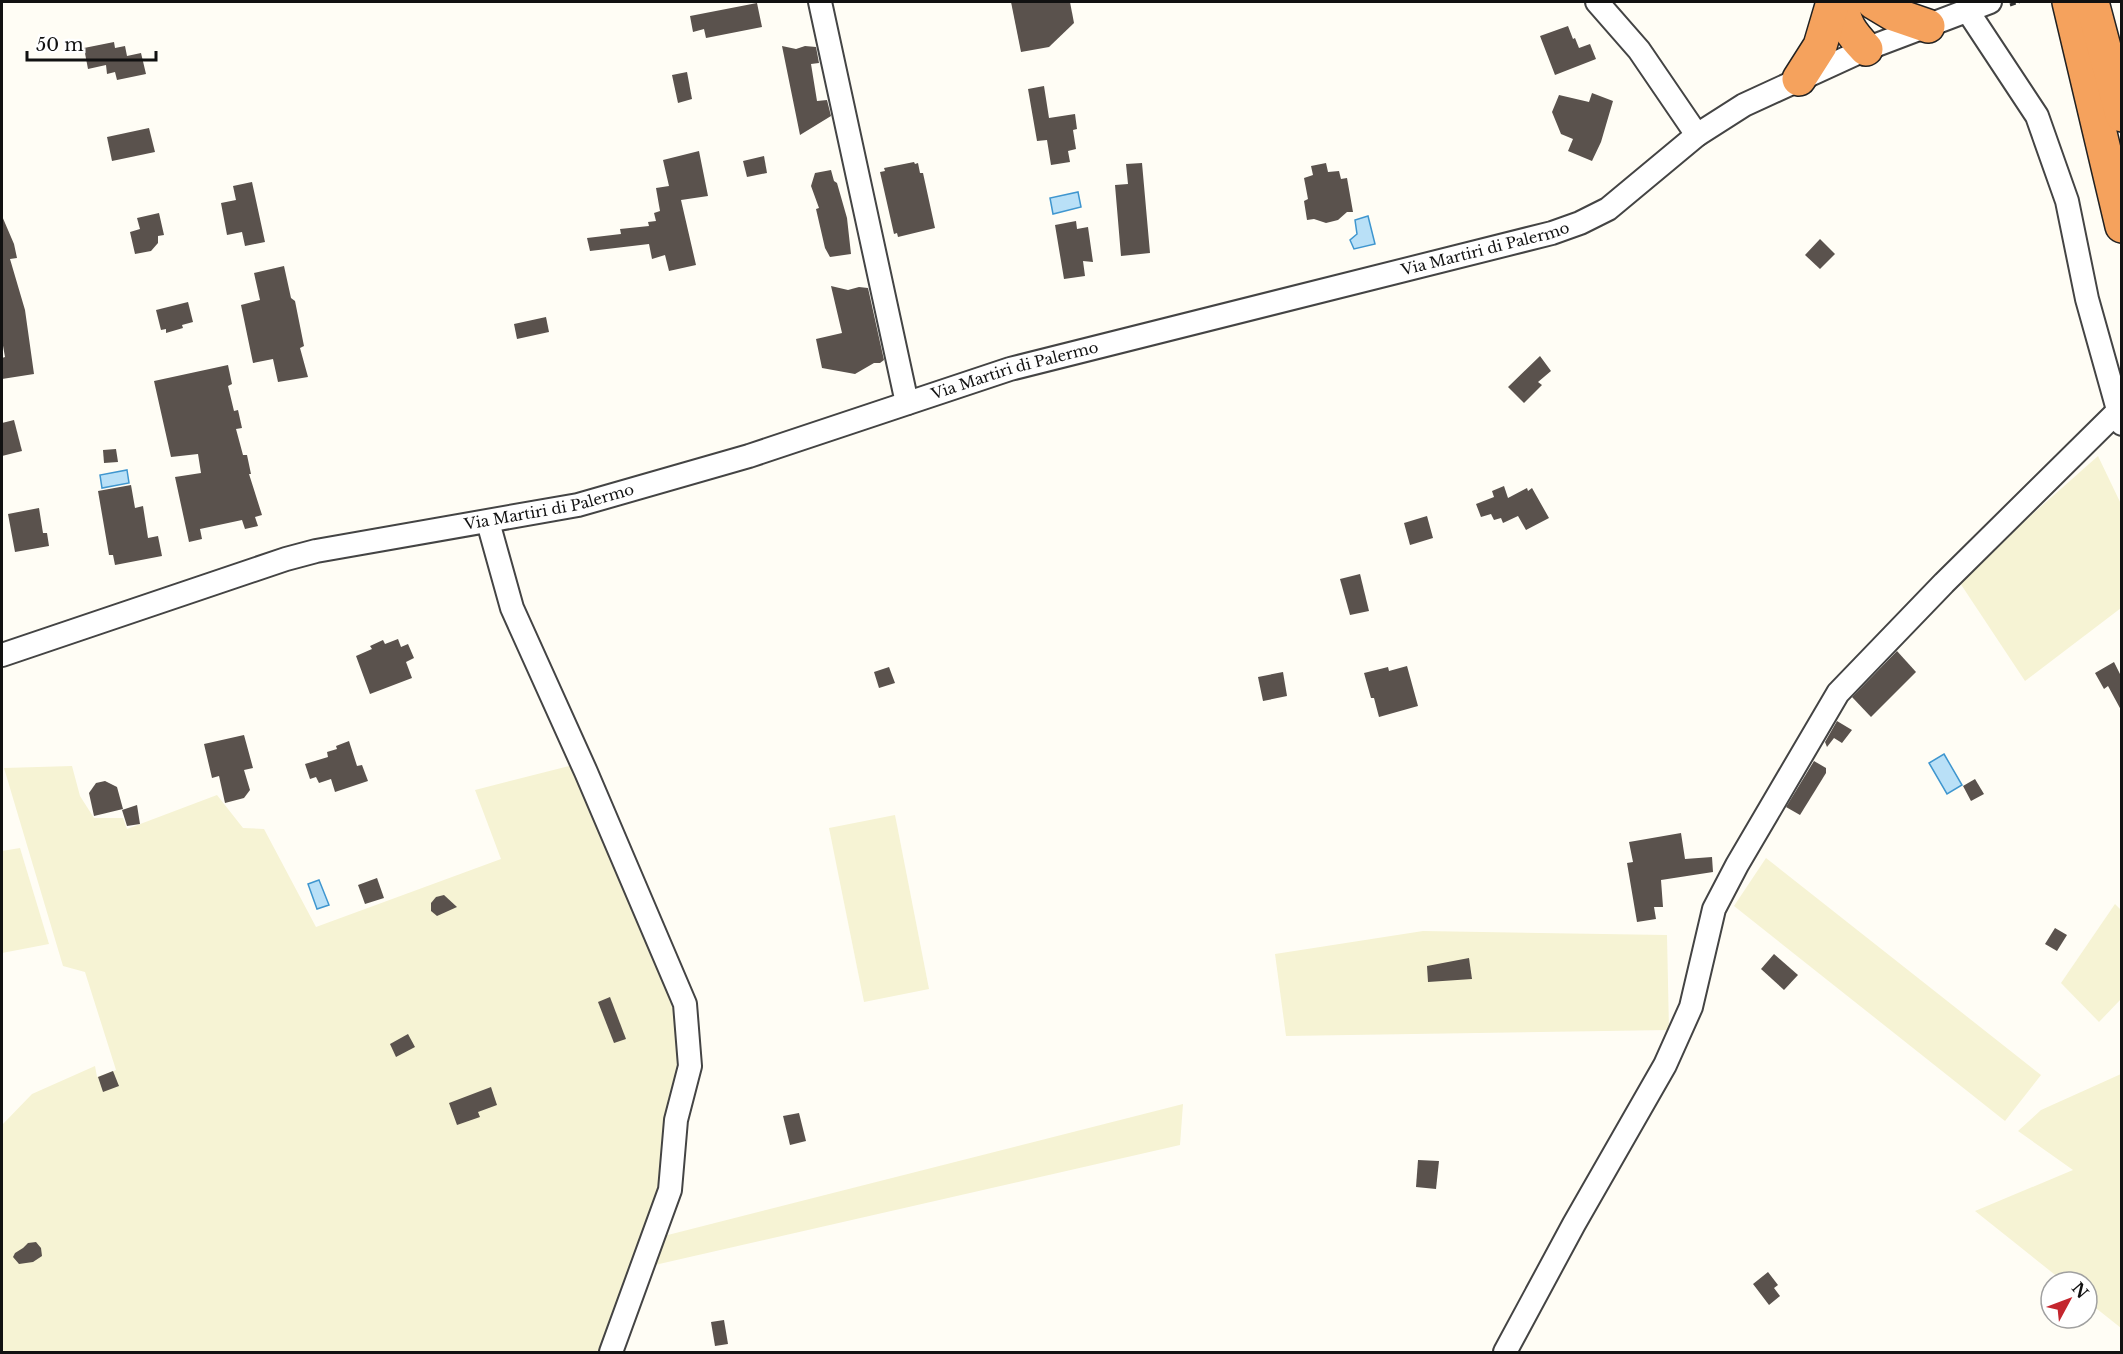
<svg xmlns="http://www.w3.org/2000/svg" width="2123" height="1354" viewBox="0 0 2123 1354" font-family="'Libre Baskerville',serif">
	<style>
		.farmland { fill: #f6f3d4 }
		.water { fill: #b9e0f7; stroke: #3f96cf; stroke-width: 1.5 }
		.building { fill: #5a524d }
		.lines { fill: none; stroke-linecap: round; stroke-linejoin: round }
		.minor-casing { stroke: #444; stroke-width: 26 }
		.highway-casing { stroke: #222; stroke-width: 36 }
		.path { stroke: #333; stroke-width: 3; stroke-dasharray: 6 3; stroke-linecap: butt }
		.minor { stroke: #fff; stroke-width: 22 }
		.highway { stroke: #f5a25d; stroke-width: 33 }
		.labels { text-anchor: middle; stroke-width: 6; stroke-linejoin: round; paint-order: stroke }
		.street-label { font-size: 15px; fill: #111; stroke: #fff }
	</style>
	<rect width="100%" height="100%" fill="#fffdf5"/>
	<!-- farmland -->
	<g class="farmland">
		<polygon points="2098,456 2121,504 2121,608 2025,681 1958,580"/>
		<polygon points="581,763 682,1033 658,1193 601,1352 2,1352 2,1125 32,1094 95,1066 97,1077 116,1070 85,972 63,966 4,768 72,766 80,796 94,818 123,818 127,829 217,795 243,828 264,829 316,927 501,859 475,790"/>
		<polygon points="895,815 929,989 864,1002 829,828"/>
		<polygon points="20,848 49,944 2,953 2,851"/>
		<polygon points="1766,858 2041,1075 2005,1121 1734,906"/>
		<polygon points="2115,904 2121,910 2121,999 2099,1022 2061,983"/>
		<polygon points="1423,931 1667,935 1669,1030 1286,1036 1275,954"/>
		<polygon points="2121,1074 2121,1328 2087,1301 2087,1282 2064,1282 1975,1211 2073,1170 2018,1131 2041,1110"/>
		<polygon points="1183,1104 1180,1145 646,1267 656,1238"/>
	</g>
	<!-- water -->
	<g class="water">
		<polygon points="1078,192 1081,207 1053,214 1050,198"/>
		<polygon points="1368,216 1375,244 1354,249 1350,240 1357,234 1355,220"/>
		<polygon points="127,470 129,483 102,488 100,475"/>
		<polygon points="1944,754 1962,785 1947,794 1929,763"/>
		<polygon points="319,880 329,905 317,909 308,884"/>
	</g>
	<!-- building -->
	<g class="building">
		<polygon points="1011,2 1070,2 1074,23 1049,47 1021,52"/>
		<polygon points="757,3 762,27 706,38 704,29 693,32 690,16"/>
		<polygon points="1568,26 1573,39 1575,38 1579,48 1590,44 1596,59 1555,75 1540,36"/>
		<polygon points="114,42 115,48 125,46 127,56 141,53 146,74 117,80 115,72 107,74 106,65 88,69 84,48"/>
		<polygon points="782,46 796,49 805,46 816,47 819,63 811,64 817,101 827,100 831,116 800,135"/>
		<polygon points="687,72 692,99 678,103 672,75"/>
		<polygon points="1044,86 1049,118 1075,114 1077,129 1073,130 1076,149 1068,151 1070,162 1051,165 1047,140 1037,141 1028,89"/>
		<polygon points="1592,93 1613,101 1601,142 1592,161 1568,151 1573,139 1561,134 1552,112 1559,95 1589,102"/>
		<polygon points="149,128 155,152 112,161 107,137"/>
		<polygon points="699,151 708,196 681,200 696,265 669,271 665,255 652,259 649,244 590,251 587,238 621,234 620,229 649,226 648,222 656,221 654,213 660,211 656,188 669,186 663,160"/>
		<polygon points="764,156 767,173 747,177 743,161"/>
		<polygon points="914,162 915,164 918,163 920,173 923,173 935,228 898,237 897,233 894,234 880,172 885,171 884,168"/>
		<polygon points="1142,163 1150,253 1121,256 1115,185 1128,184 1126,164"/>
		<polygon points="1326,163 1328,172 1339,171 1341,179 1347,178 1353,212 1347,212 1338,220 1326,223 1314,219 1307,220 1304,201 1308,199 1304,178 1313,175 1311,166"/>
		<polygon points="831,170 834,181 837,183 847,218 851,254 830,257 825,248 816,209 819,208 811,186 815,173"/>
		<polygon points="252,182 265,242 245,246 242,232 227,235 221,203 236,200 233,186"/>
		<polygon points="159,213 164,235 158,236 158,243 151,251 135,254 130,232 140,229 137,218"/>
		<polygon points="2,216 14,244 17,258 10,259 25,310 34,374 2,379 2,358 5,357 2,340"/>
		<polygon points="1076,221 1077,229 1088,227 1093,262 1083,261 1085,276 1064,279 1055,225"/>
		<polygon points="1820,239 1835,254 1820,269 1805,255"/>
		<polygon points="284,266 291,298 295,301 304,346 300,348 308,377 278,382 273,359 253,363 241,305 260,300 254,273"/>
		<polygon points="831,286 848,290 859,287 868,288 884,360 880,363 874,363 855,374 822,368 816,339 842,333"/>
		<polygon points="188,302 193,322 182,325 183,328 166,333 166,329 161,330 156,310"/>
		<polygon points="546,317 549,332 517,339 514,324"/>
		<polygon points="1540,356 1551,371 1538,382 1542,385 1524,403 1508,387"/>
		<polygon points="228,365 232,384 228,386 234,411 238,410 242,428 236,429 243,455 247,455 251,474 249,474 262,515 255,517 258,526 245,529 242,520 200,529 202,539 189,542 175,477 201,473 198,454 171,457 154,381"/>
		<polygon points="14,420 22,451 2,456 2,423"/>
		<polygon points="116,449 118,462 104,463 103,450"/>
		<polygon points="131,485 135,508 143,506 148,538 158,536 162,556 115,565 113,555 109,555 98,491"/>
		<polygon points="1504,486 1508,498 1527,488 1528,491 1532,488 1549,518 1526,530 1518,516 1503,523 1501,518 1494,520 1491,514 1481,517 1476,504 1494,497 1492,491"/>
		<polygon points="39,508 43,533 47,533 49,546 15,552 8,514"/>
		<polygon points="1427,516 1433,538 1410,545 1404,523"/>
		<polygon points="1360,574 1369,611 1350,615 1340,579"/>
		<polygon points="398,639 401,647 408,644 414,658 406,662 412,678 370,694 356,656 372,649 370,646 383,640 385,644"/>
		<polygon points="1897,651 1916,672 1871,717 1852,697"/>
		<polygon points="2114,662 2121,676 2121,710 2108,686 2104,689 2095,673"/>
		<polygon points="1407,666 1418,706 1379,717 1374,698 1371,698 1364,673 1388,667 1389,671"/>
		<polygon points="889,667 895,683 879,688 874,672"/>
		<polygon points="1283,672 1287,696 1263,701 1258,677"/>
		<polygon points="1837,721 1852,730 1842,743 1834,738 1827,747 1825,742"/>
		<polygon points="244,735 253,768 244,770 250,790 244,798 225,803 219,776 212,778 204,744"/>
		<polygon points="349,741 357,766 362,765 368,781 335,792 331,779 319,783 316,777 310,779 305,764 328,757 327,752 337,749 336,746"/>
		<polygon points="1814,761 1826,768 1826,773 1800,815 1786,807"/>
		<polygon points="1975,779 1984,794 1971,801 1963,786"/>
		<polygon points="105,781 117,787 123,809 94,816 89,793 96,783"/>
		<polygon points="137,805 140,824 127,826 122,810"/>
		<polygon points="1681,833 1685,859 1712,857 1713,872 1661,880 1663,907 1654,907 1656,919 1637,922 1627,863 1633,862 1629,842"/>
		<polygon points="377,878 384,898 365,904 358,885"/>
		<polygon points="444,895 457,907 437,916 431,911 431,903 436,897"/>
		<polygon points="2055,928 2067,935 2057,951 2045,944"/>
		<polygon points="1774,954 1798,975 1784,990 1761,969"/>
		<polygon points="1469,958 1472,979 1428,982 1427,966"/>
		<polygon points="610,997 626,1039 614,1043 598,1002"/>
		<polygon points="408,1034 415,1047 396,1057 390,1044"/>
		<polygon points="113,1071 119,1086 103,1092 98,1077"/>
		<polygon points="491,1087 497,1105 478,1112 480,1117 457,1125 449,1103"/>
		<polygon points="799,1113 806,1141 790,1145 783,1116"/>
		<polygon points="1418,1160 1439,1161 1436,1189 1416,1187"/>
		<polygon points="36,1242 41,1248 42,1256 33,1262 19,1264 13,1257 15,1253 23,1248 28,1243"/>
		<polygon points="1768,1272 1778,1285 1774,1288 1780,1296 1769,1305 1753,1284"/>
		<polygon points="724,1320 728,1344 715,1346 711,1322"/>
	</g>
	<g class="lines">
		<!-- minor casing -->
		<g class="minor-casing">
			<g id="minor">
				<polyline points="820,2 907,403"/>
				<polyline points="1597,2 1639,50 1697,135"/>
				<polyline points="1967,10 2037,116 2067,201 2087,299 2122,424"/>
				<polyline points="488,522 512,608 586,772 685,1004 690,1066 676,1120 670,1190 611,1352"/>
				<path id="s1" d="M2 655 286 559 316 551 578 505 749 456 1010 369 1552 233 1580 223 1608 209 1697 135 1744 105 1866 49 1990 2"/>
				<polyline points="1505,1352 1574,1224 1665,1065 1691,1007 1714,909 1737,865 1838,693 1944,583 2118,411"/>
			</g>
		</g>
		<!-- highway casing -->
		<g class="highway-casing">
			<g id="highway">
				<path d="M1841 2C1845 25 1850 32 1866 49"/>
				<polyline points="1873,2 1893,14 1928,26"/>
				<polyline points="2069,2 2122,226"/>
				<polyline points="2092,2 2122,115"/>
				<polyline points="1799,79 1820,46 1833,2"/>
			</g>
		</g>
		<!-- path -->
		<polyline class="path" points="2010,5 2019,2"/>
		<!-- minor -->
		<use href="#minor" class="minor"/>
		<!-- highway -->
		<use href="#highway" class="highway"/>
	</g>
	<g class="labels">
		<!-- street labels -->
		<g class="street-label">
			<text dy="5" stroke="none"><textPath href="#s1" startOffset="1540">Via Martiri di Palermo</textPath></text>
			<text dy="5" stroke="none"><textPath href="#s1" startOffset="1054">Via Martiri di Palermo</textPath></text>
			<text dy="5" stroke="none"><textPath href="#s1" startOffset="568">Via Martiri di Palermo</textPath></text>
		</g>
	</g>
	<!-- border -->
	<rect width="2123" height="1354" fill="none" stroke="#111111" stroke-width="6"/>
	<!-- north arrow -->
	<g transform="translate(2069 1300) rotate(49)"><circle r="28" fill="#ffffff" stroke="#a0a0a0" stroke-width="1.5"/>
	<path d="M0-4.5L10 22L0 15L-10 22Z" fill="#c4262e"/>
	<text y="-9" font-size="16" font-weight="bold" text-anchor="middle" fill="#111111">N</text>
	</g>
	<!-- scale -->
	<path d="M27 51v9h129v-9" fill="none" stroke="#111111" stroke-width="3"/>
	<text x="36" y="51" font-size="18" fill="#111111" stroke="#ffffff" stroke-width="4.5" paint-order="stroke">50 m</text>
</svg>
